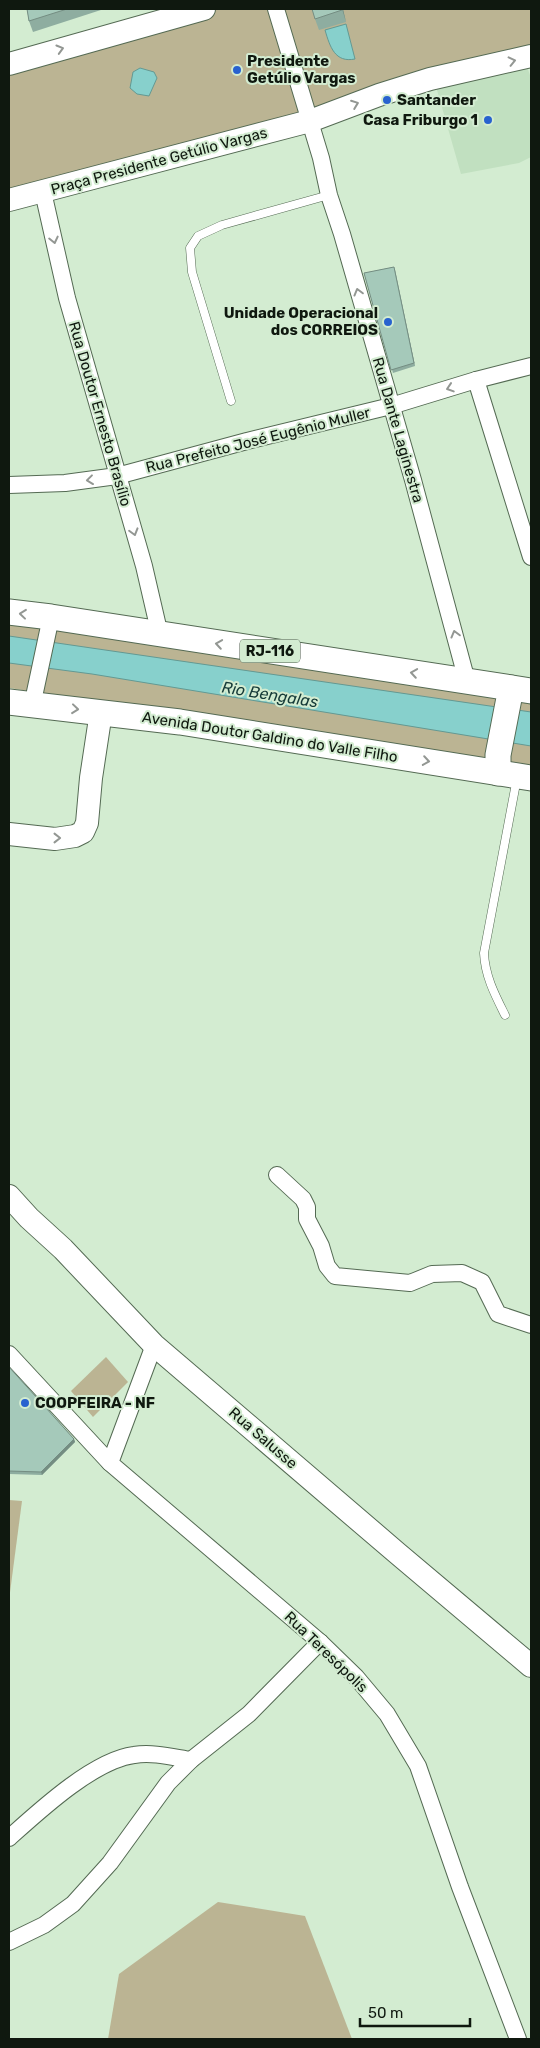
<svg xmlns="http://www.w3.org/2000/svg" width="540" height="2048" viewBox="0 0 540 2048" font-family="Rubik,sans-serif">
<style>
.built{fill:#c1e0c0}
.green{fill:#bbb493}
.water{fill:#87d0cc;stroke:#639993}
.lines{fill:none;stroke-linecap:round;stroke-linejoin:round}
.lane-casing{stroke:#546a53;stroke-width:9}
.street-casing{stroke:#546a53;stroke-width:18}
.secondary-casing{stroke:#546a53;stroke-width:24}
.primary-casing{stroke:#546a53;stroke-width:27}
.lane{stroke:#fff;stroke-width:8}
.street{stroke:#fff;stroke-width:16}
.secondary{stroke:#fff;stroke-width:22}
.primary{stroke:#fff;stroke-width:25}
.wall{fill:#8eada0}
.shaded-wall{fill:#748d82}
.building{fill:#a5c9ba;stroke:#748d82}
.oneway{stroke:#939793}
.poi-dot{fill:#2862cf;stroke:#d3ecd1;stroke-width:2}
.labels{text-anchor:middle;stroke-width:4;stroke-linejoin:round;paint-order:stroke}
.shield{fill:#d3ecd1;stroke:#4a5849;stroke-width:1}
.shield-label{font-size:14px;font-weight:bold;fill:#0f180f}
.poi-label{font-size:15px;font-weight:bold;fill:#0f180f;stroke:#d3ecd1;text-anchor:start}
.street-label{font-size:15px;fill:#0f180f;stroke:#d3ecd1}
.water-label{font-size:16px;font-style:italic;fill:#153a38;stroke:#d3ecd1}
</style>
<rect width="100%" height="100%" fill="#d3ecd1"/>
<polygon class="built" points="524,58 531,78 531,157 519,163 461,174 435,83"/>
<g class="green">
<polygon points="204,9 531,9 531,56 9,200 9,64"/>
<polygon points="9,621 531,699 531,765 9,688"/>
<polygon points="106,1357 128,1382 93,1417 71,1391"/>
<polygon points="9,1500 22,1501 9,1600"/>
<polygon points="218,1902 305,1916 352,2039 108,2039 119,1974"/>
</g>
<g class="water">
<path d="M346 24 355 59C335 63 330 47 325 30Z"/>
<polygon points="140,68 154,72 157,78 149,96 137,94 130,88 133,72"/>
<polygon points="9,636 531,712 531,746 92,674 9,663"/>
</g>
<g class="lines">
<g class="lane-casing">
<g id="lane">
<polyline points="231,401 192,272 190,248 198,236 222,225 329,195"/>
<path d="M505 1015C495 995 485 976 484 953L517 778"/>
</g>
</g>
<g class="street-casing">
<g id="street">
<polyline points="276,9 321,158 329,195 342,234 413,480 467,681"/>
<polyline points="43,192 67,298 144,566 160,635"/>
<polyline points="476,380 531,557"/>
<polyline points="9,485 65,483 117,476 247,441 391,406 476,380 531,366"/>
<polyline points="32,706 51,617"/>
<polyline points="277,1175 303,1199 307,1207 307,1219 321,1246 327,1266 335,1276 410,1283 432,1274 462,1273 482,1282 498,1314 531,1325"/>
<polyline points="154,1345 110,1463 320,1642 356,1677 387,1714 418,1766 460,1887 518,2039"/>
<polyline points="9,1354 110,1463"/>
<path d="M9 1838C39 1811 94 1760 134 1755 153 1752 172 1757 191 1760"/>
<polyline points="9,1942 44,1925 73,1904 110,1863 168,1783 191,1760 249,1714 320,1642"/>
</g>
</g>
<g class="secondary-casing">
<g id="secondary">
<polyline points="9,64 204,9"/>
<polyline points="9,200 310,121 379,95 430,79 531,56"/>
<polyline points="9,834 55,839 75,836 83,832 87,823 91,778 101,712"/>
<polyline points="9,1196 29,1218 63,1249 154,1345 397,1553 531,1666"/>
</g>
</g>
<g class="primary-casing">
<g id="primary">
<polyline points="9,612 51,617 531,691"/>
<polyline points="9,702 180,722 531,778"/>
<polyline points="498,773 498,755 511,688"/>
</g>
</g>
<use href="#lane" class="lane"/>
<use href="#street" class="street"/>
<use href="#secondary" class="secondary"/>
<use href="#primary" class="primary"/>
</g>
<g class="wall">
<polygon points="27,9 104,9 33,32 29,21"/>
<polygon points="343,9 346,22 319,30 315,19"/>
<polygon points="394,267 415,366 393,373 364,273"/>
<polygon points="9,1367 74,1439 75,1442 42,1475 9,1474"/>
</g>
<g class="shaded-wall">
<polygon points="342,9 343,9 346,22"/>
<polygon points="394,267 395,270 415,366 414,363"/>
<polygon points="74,1439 75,1442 42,1475 41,1472"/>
</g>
<g class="building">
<polygon points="27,9 67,9 29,21"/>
<polygon points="312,9 342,9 342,10 315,19"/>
<polygon points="394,267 414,363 391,370 364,273"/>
<polygon points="9,1367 74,1439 41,1472 9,1471"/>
</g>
<defs><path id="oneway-chevron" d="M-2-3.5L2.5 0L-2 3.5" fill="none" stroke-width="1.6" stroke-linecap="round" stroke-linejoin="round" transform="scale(1.25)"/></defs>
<g class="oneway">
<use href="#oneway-chevron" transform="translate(60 49) rotate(-16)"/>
<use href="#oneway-chevron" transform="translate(512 61) rotate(-13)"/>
<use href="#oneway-chevron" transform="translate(355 104) rotate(-21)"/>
<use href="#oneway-chevron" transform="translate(54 240) rotate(77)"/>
<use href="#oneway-chevron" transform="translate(358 292) rotate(-105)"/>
<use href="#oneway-chevron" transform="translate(450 388) rotate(162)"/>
<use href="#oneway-chevron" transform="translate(90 480) rotate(173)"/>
<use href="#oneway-chevron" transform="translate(134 532) rotate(74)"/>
<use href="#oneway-chevron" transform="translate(23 614) rotate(-174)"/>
<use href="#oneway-chevron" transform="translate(455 634) rotate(-105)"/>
<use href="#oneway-chevron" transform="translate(219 644) rotate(-171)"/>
<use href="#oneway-chevron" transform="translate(414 673) rotate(-171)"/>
<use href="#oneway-chevron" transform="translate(75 709) rotate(6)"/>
<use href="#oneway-chevron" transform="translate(426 761) rotate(9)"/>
<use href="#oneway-chevron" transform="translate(57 838)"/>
</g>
<g class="poi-dot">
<circle cx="237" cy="70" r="5"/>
<circle cx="387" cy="100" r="5"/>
<circle cx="488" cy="120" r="5"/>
<circle cx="388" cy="322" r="5"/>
<circle cx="25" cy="1403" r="5"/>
</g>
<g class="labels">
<rect class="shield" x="240" y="639.5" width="60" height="23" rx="4"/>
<g class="shield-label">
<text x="270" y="656">RJ-116</text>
</g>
<g class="poi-label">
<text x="247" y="66">Presidente<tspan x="247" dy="17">Getúlio Vargas</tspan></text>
<text x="397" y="105">Santander</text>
<text x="478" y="125" text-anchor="end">Casa Friburgo 1</text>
<text x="378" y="318" text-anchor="end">Unidade Operacional<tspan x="378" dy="17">dos CORREIOS</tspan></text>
<text x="35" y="1408">COOPFEIRA - NF</text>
</g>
<g class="street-label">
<text transform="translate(159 161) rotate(-15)" y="5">Praça Presidente Getúlio Vargas</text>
<text transform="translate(100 414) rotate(74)" y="5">Rua Doutor Ernesto Brasílio</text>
<text transform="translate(398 430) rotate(74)" y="5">Rua Dante Laginestra</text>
<text transform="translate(258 440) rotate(-14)" y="5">Rua Prefeito José Eugênio Muller</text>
<text transform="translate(270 737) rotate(9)" y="5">Avenida Doutor Galdino do Valle Filho</text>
<text transform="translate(263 1438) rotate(41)" y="5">Rua Salusse</text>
<text transform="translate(326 1652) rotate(44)" y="5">Rua Teresópolis</text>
</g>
<g class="water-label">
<text transform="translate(270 694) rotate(9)" y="6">Rio Bengalas</text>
</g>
</g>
<rect width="540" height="2048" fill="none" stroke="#0f180f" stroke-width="20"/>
<path d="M360 2018v8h110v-8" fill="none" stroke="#0f180f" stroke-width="2.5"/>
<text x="368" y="2018" font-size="15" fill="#0f180f" stroke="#d3ecd1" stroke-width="4" paint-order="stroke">50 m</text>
</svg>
